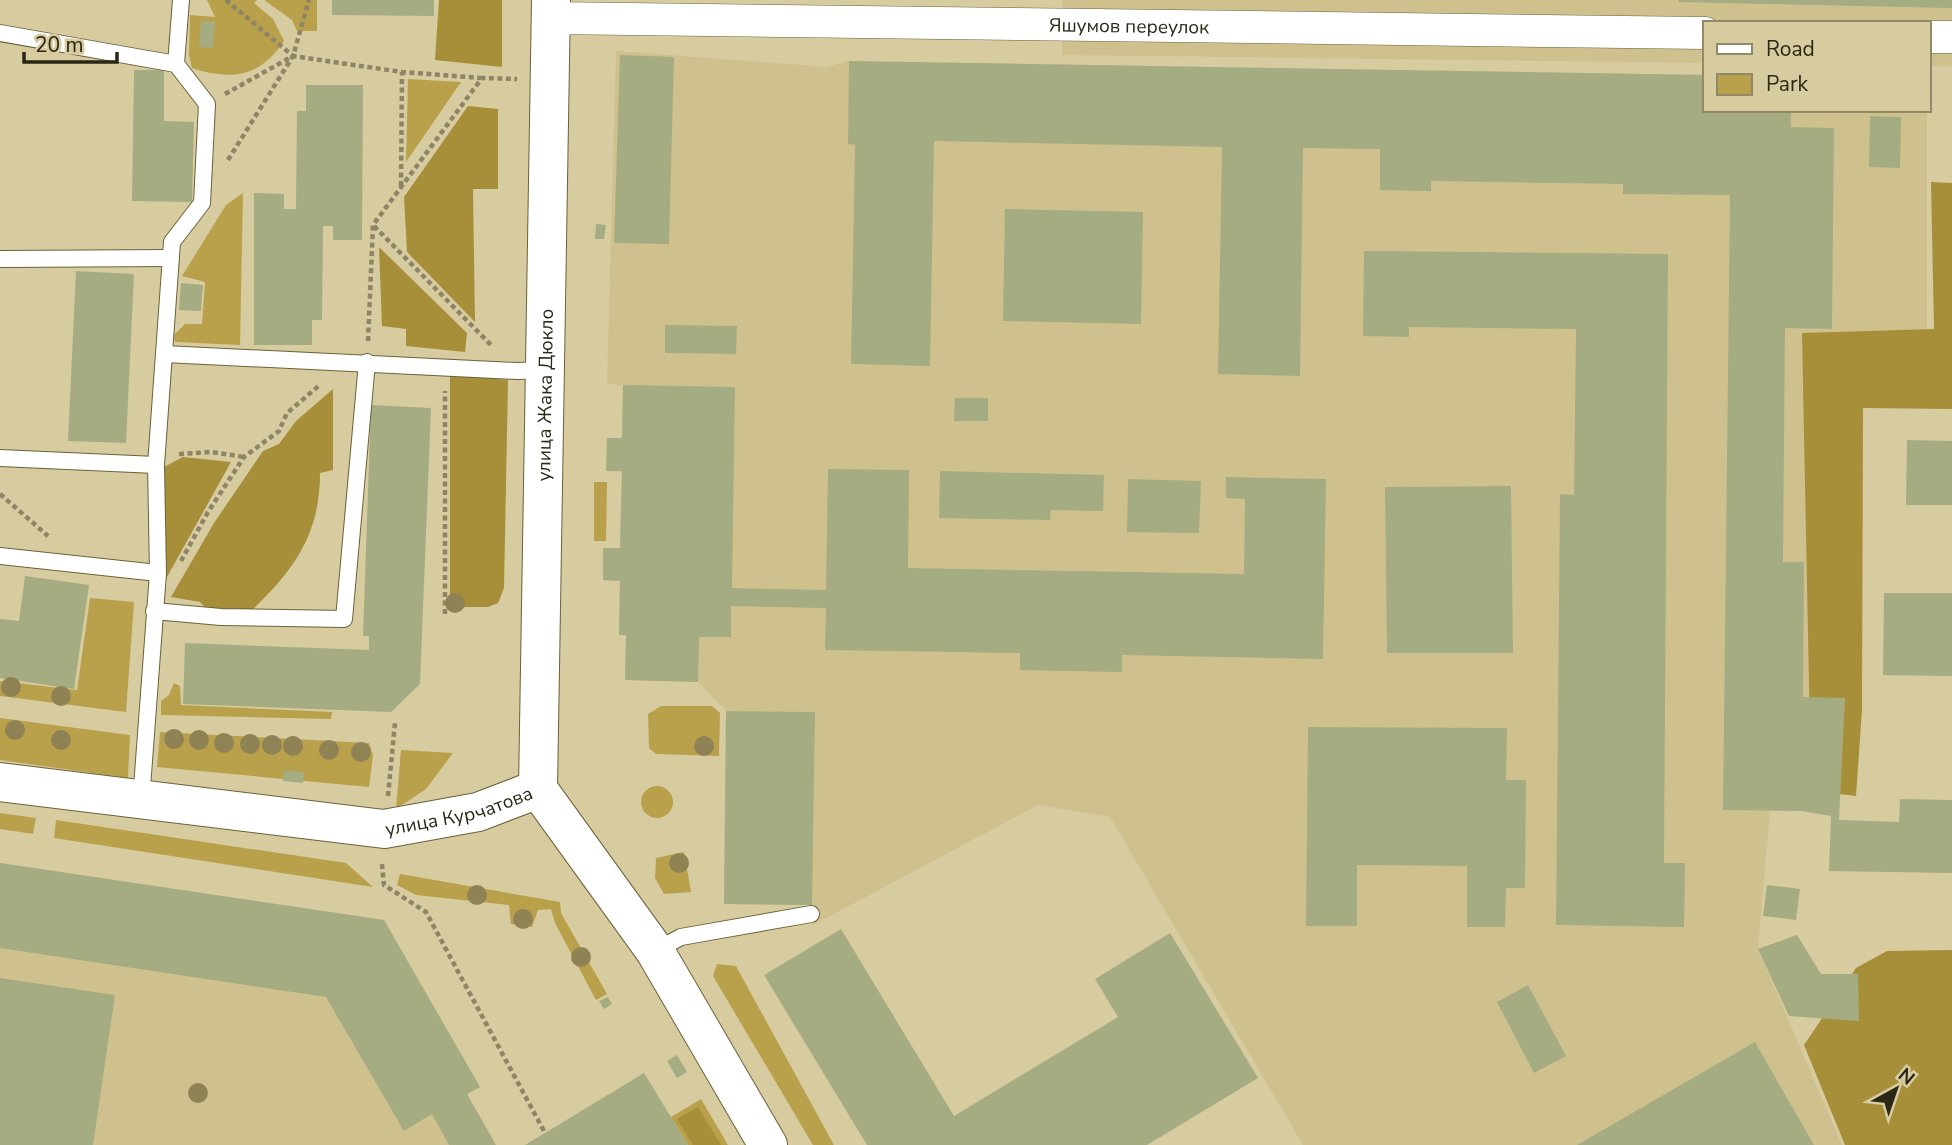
<svg xmlns="http://www.w3.org/2000/svg" width="1952" height="1145" viewBox="0 0 1952 1145" font-family="'Nunito Sans',sans-serif">
<style>
.built{fill:#cfc18e}
.green{fill:#b9a14b}
.forest{fill:#a68f38}
.building{fill:#a6ac81}
.lines{fill:none;stroke-linecap:round;stroke-linejoin:round}
.service-casing{stroke:#6c6139;stroke-width:18}
.minor-casing{stroke:#6c6139;stroke-width:33}
.tertiary-casing{stroke:#6c6139;stroke-width:40}
.path{stroke:#8d8565;stroke-width:4.5;stroke-dasharray:5 3.5;stroke-linecap:butt}
.service{stroke:#fff;stroke-width:16}
.minor{stroke:#fff;stroke-width:32}
.tertiary{stroke:#fff;stroke-width:38}
.tree{fill:#8f8356}
.labels{text-anchor:middle;stroke-width:6;stroke-linejoin:round;paint-order:stroke}
.street-label{font-size:19px;fill:#2b2716;stroke:#d7cba0}
</style>
<rect width="100%" height="100%" fill="#d7cba0"/>
<g class="built">
<polygon points="1062,0 1952,0 1952,66 1929,66 1929,23 1705,23 1705,63 1062,55"/>
<polygon points="616,51 826,67 849,61 1705,75 1705,110 1927,110 1927,332 1838,333 1845,698 1770,810 1758,949 1842,1145 1303,1145 1110,817 1038,805 813,925 812,905 724,904 726,711 698,682 625,680 626,636 619,635 620,581 603,580 603,548 620,548 622,472 606,471 607,438 622,438 623,386 607,383"/>
<polygon points="0,863 384,920 480,1087 467,1095 496,1145 0,1145"/>
</g>
<g class="green">
<path d="M207 0H257L254 3 273 19 284 41C261 77 230 81 192 68L189 55 190 15 215 17Z"/>
<polygon points="264,0 317,0 317,31 297,31 292,20"/>
<polygon points="408,79 461,82 406,162"/>
<polygon points="243,193 240,345 175,342 174,335 185,324 202,324 205,282 182,276 226,205"/>
<polygon points="594,482 607,482 606,541 594,541"/>
<polygon points="90,598 134,602 126,712 0,696 0,681 77,690"/>
<polygon points="174,683 180,686 181,705 332,712 331,719 161,715 161,701 169,695"/>
<polygon points="661,706 712,706 720,713 719,756 656,754 649,748 648,714"/>
<polygon points="0,718 130,735 128,778 0,760"/>
<polygon points="160,732 369,743 373,755 369,787 157,767"/>
<polygon points="401,750 453,753 426,789 396,809"/>
<circle cx="657" cy="802" r="16"/>
<polygon points="0,813 36,818 33,834 0,829"/>
<polygon points="56,820 346,863 373,887 54,838"/>
<polygon points="684,852 691,892 664,894 655,878 656,858"/>
<polygon points="400,874 560,902 561,913 607,994 596,1000 555,923 551,909 538,910 532,927 511,924 509,905 416,895 397,885"/>
<polygon points="717,964 736,966 834,1145 813,1145 713,976"/>
<polygon points="701,1099 728,1145 688,1145 671,1117"/>
</g>
<g class="forest">
<polygon points="439,0 502,0 502,67 435,60"/>
<polygon points="468,106 498,109 498,189 473,189 475,322 407,252 404,197"/>
<polygon points="1931,182 1952,183 1952,409 1863,408 1862,710 1856,796 1831,793 1810,735 1802,333 1934,329"/>
<polygon points="379,247 467,333 465,352 406,346 406,329 382,326"/>
<polygon points="450,375 508,380 504,588 498,603 488,607 450,607"/>
<path d="M333 389V470L320 473C320 536 293 571 249 613L209 612 200 602 171 597 214 523 263 451 279 444 296 421Z"/>
<polygon points="183,457 231,462 162,586 162,468"/>
<polygon points="1952,950 1952,1145 1845,1145 1804,1045 1856,968 1887,951"/>
<polygon points="698,1107 721,1145 693,1145 677,1119"/>
</g>
<g class="building">
<polygon points="332,0 434,0 434,16 332,15"/>
<polygon points="1679,0 1952,0 1952,8 1679,2"/>
<polygon points="201,21 215,22 213,48 199,47"/>
<polygon points="620,55 674,57 669,244 614,243"/>
<polygon points="849,61 1705,75 1705,110 1791,110 1791,127 1834,128 1832,329 1785,328 1783,562 1804,562 1803,697 1845,698 1839,820 1899,822 1900,799 1952,800 1952,873 1829,871 1831,816 1801,811 1723,810 1730,195 1623,194 1623,184 1431,181 1431,191 1380,190 1380,149 1303,148 1300,376 1218,374 1222,147 934,141 930,366 851,364 855,145 848,144"/>
<polygon points="134,70 164,70 164,121 194,122 192,202 132,201"/>
<polygon points="306,85 363,85 362,240 333,240 333,226 323,226 322,320 312,320 312,345 254,345 254,193 284,194 284,209 296,209 297,111 306,111"/>
<polygon points="1870,116 1901,117 1900,168 1869,167"/>
<polygon points="1005,209 1143,212 1141,324 1003,321"/>
<polygon points="596,224 606,225 604,239 595,239"/>
<polygon points="1364,251 1668,254 1664,863 1685,863 1684,927 1556,925 1560,494 1574,495 1576,329 1409,327 1409,337 1363,336"/>
<polygon points="76,271 134,274 126,443 68,441"/>
<polygon points="181,283 203,285 201,311 179,310"/>
<polygon points="665,325 737,326 736,354 665,353"/>
<polygon points="623,385 735,387 732,588 826,590 828,469 909,470 908,568 1244,574 1245,499 1226,498 1226,477 1326,479 1323,659 1122,655 1122,672 1020,670 1020,653 825,650 826,608 731,606 731,637 699,637 698,682 625,680 626,635 619,635 620,581 603,580 603,548 620,548 622,471 606,471 607,438 622,438"/>
<polygon points="955,398 988,398 988,421 954,421"/>
<polygon points="371,405 431,408 420,684 391,712 183,704 185,643 369,650 369,636 363,636"/>
<polygon points="1907,440 1952,441 1952,505 1906,505"/>
<polygon points="940,471 1104,475 1103,511 1051,510 1050,520 939,518"/>
<polygon points="1128,479 1201,481 1199,533 1127,532"/>
<polygon points="1511,486 1513,653 1387,653 1385,487"/>
<polygon points="25,576 89,585 74,689 0,678 0,619 19,621"/>
<polygon points="1884,593 1952,593 1952,676 1883,675"/>
<polygon points="726,711 815,712 812,905 724,904"/>
<polygon points="1308,727 1507,728 1506,780 1526,780 1525,888 1506,888 1505,927 1467,927 1467,866 1357,865 1357,926 1306,926"/>
<polygon points="284,770 304,772 303,783 283,781"/>
<polygon points="0,863 384,920 480,1087 467,1094 496,1145 449,1145 432,1114 404,1131 326,997 0,948"/>
<polygon points="1767,885 1800,889 1796,920 1763,916"/>
<polygon points="841,929 954,1116 1118,1017 1095,979 1170,933 1258,1078 1147,1145 867,1145 764,975"/>
<polygon points="1797,935 1821,974 1858,974 1859,1021 1789,1016 1758,949"/>
<polygon points="0,978 115,995 93,1145 0,1145"/>
<polygon points="1528,985 1566,1056 1534,1073 1497,1002"/>
<polygon points="608,997 612,1004 604,1009 599,1001"/>
<polygon points="1755,1042 1814,1145 1577,1145"/>
<polygon points="677,1055 687,1072 677,1078 667,1061"/>
<polygon points="644,1073 688,1145 525,1145 545,1133"/>
</g>
<g class="lines">
<g class="service-casing">
<g id="service">
<polyline points="0,33 176,64"/>
<polyline points="0,259 171,258"/>
<polyline points="164,354 517,371 545,370"/>
<polyline points="0,458 156,465"/>
<polyline points="0,556 158,573"/>
<polyline points="154,611 221,617 344,619 367,362"/>
<polyline points="141,801 158,573 156,465 172,242 202,203 207,104 176,64 181,0"/>
<polyline points="655,951 681,937 811,914"/>
</g>
</g>
<g class="minor-casing">
<g id="minor">
<path id="s1" d="M551 18 1705 33"/>
<polyline points="1929,37 1952,37"/>
</g>
</g>
<g class="tertiary-casing">
<g id="tertiary">
<path id="s2" d="M0 782 384 829 478 812 538 789"/>
<path id="s3" d="M538 789 551 0"/>
<polyline points="538,789 655,951 768,1145"/>
</g>
</g>
<g class="path">
<polyline points="226,0 293,56"/>
<polyline points="225,94 293,56 402,72 481,78"/>
<polyline points="228,160 293,56 309,0"/>
<polyline points="401,186 402,72"/>
<polyline points="374,226 493,347"/>
<polyline points="368,341 373,225 482,78 517,79"/>
<polyline points="179,454 211,452 244,457"/>
<polyline points="0,494 48,536"/>
<polyline points="181,561 208,512 244,457 279,431 287,413 321,384"/>
<polyline points="445,614 445,391"/>
<polyline points="388,796 395,723"/>
<polyline points="382,864 384,885 426,912 545,1133"/>
</g>
<use href="#service" class="service"/>
<use href="#minor" class="minor"/>
<use href="#tertiary" class="tertiary"/>
</g>
<g class="tree">
<circle cx="455" cy="603" r="10"/>
<circle cx="11" cy="687" r="10"/>
<circle cx="61" cy="696" r="10"/>
<circle cx="15" cy="730" r="10"/>
<circle cx="174" cy="739" r="10"/>
<circle cx="61" cy="740" r="10"/>
<circle cx="199" cy="740" r="10"/>
<circle cx="224" cy="743" r="10"/>
<circle cx="250" cy="744" r="10"/>
<circle cx="272" cy="745" r="10"/>
<circle cx="293" cy="746" r="10"/>
<circle cx="704" cy="746" r="10"/>
<circle cx="329" cy="750" r="10"/>
<circle cx="361" cy="752" r="10"/>
<circle cx="679" cy="863" r="10"/>
<circle cx="477" cy="895" r="10"/>
<circle cx="523" cy="919" r="10"/>
<circle cx="581" cy="957" r="10"/>
<circle cx="198" cy="1093" r="10"/>
</g>
<g class="labels">
<g class="street-label">
<text dy="7" stroke="none"><textPath href="#s1" startOffset="578">Яшумов переулок</textPath></text>
<text dy="7" stroke="none"><textPath href="#s3" startOffset="394">улица Жака Дюкло</textPath></text>
<text dy="7" stroke="none"><textPath href="#s2" startOffset="464">улица Курчатова</textPath></text>
</g>
</g>
<rect x="1703" y="21" width="228" height="91" fill="#d7cba0" stroke="#928969" stroke-width="2"/>
<rect x="1717" y="44" width="35" height="10" fill="#ffffff" stroke="#928969" stroke-width="2"/>
<text x="1766" y="56" font-size="21" fill="#2b2716">Road</text>
<rect x="1717" y="74" width="35" height="21" fill="#b9a14b" stroke="#928969" stroke-width="2"/>
<text x="1766" y="91" font-size="21" fill="#2b2716">Park</text>
<g transform="translate(1896 1089) rotate(40)" stroke="#d7cba0" stroke-width="5" paint-order="stroke">
<path d="M0-5L12 26L0 18L-12 26Z" fill="#2b2716"/>
<text y="-10" font-size="19" font-weight="bold" text-anchor="middle" fill="#2b2716">N</text>
</g>
<path d="M24 52v10h93v-10" fill="none" stroke="#2b2716" stroke-width="3.5"/>
<text x="35" y="52" font-size="21" fill="#2b2716" stroke="#d7cba0" stroke-width="5" paint-order="stroke">20 m</text>
</svg>
